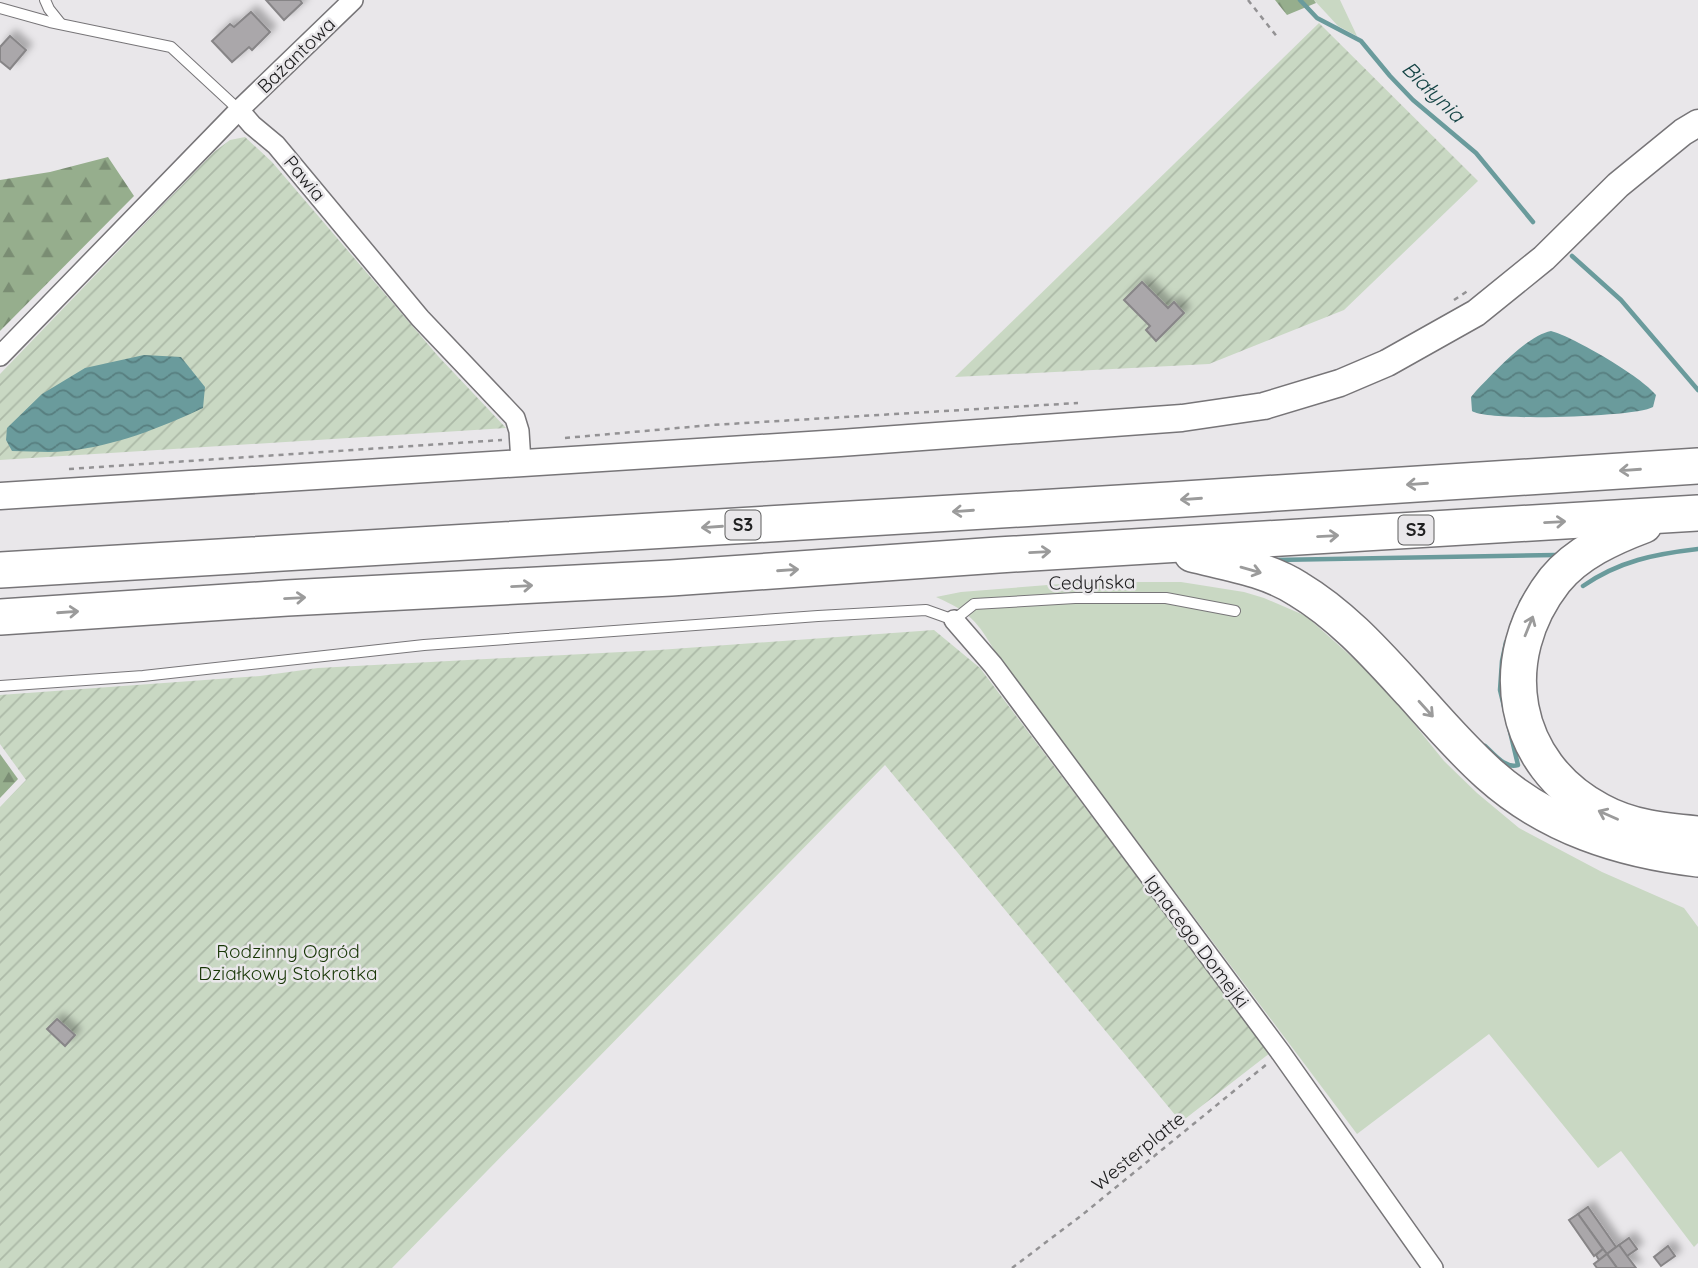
<svg xmlns="http://www.w3.org/2000/svg" width="1698" height="1268" viewBox="0 0 1698 1268" font-family="Quicksand,sans-serif">
<style>
.grass{fill:#c9d8c3}
.forest{fill:url(#forest-firs)}
.garden{fill:url(#garden-furrows)}
.water{fill:url(#water-waves)}
.lines{fill:none;stroke-linecap:round;stroke-linejoin:round}
.stream{stroke:#6a9b9c;stroke-width:4.5}
.building{fill:#aaa7aa;stroke:#878587;stroke-width:2;filter:url(#shadow)}
.lane-casing{stroke:#777578;stroke-width:12}
.street-casing{stroke:#777578;stroke-width:22}
.secondary-casing{stroke:#777578;stroke-width:29}
.highway-casing{stroke:#777578;stroke-width:38}
.path{stroke:#939294;stroke-width:2.5;stroke-dasharray:5 5;stroke-linecap:butt}
.lane{stroke:#fff;stroke-width:10}
.street{stroke:#fff;stroke-width:19}
.secondary{stroke:#fff;stroke-width:26}
.highway{stroke:#fff;stroke-width:35}
.oneway{stroke:#9b9b9b}
.labels{text-anchor:middle;stroke-width:5;stroke-linejoin:round;paint-order:stroke}
.shield{fill:#e9e7ea;stroke:#5c5c5d;stroke-width:2}
.shield-label{font-size:18px;font-weight:bold;fill:#202021}
.street-label{font-size:19px;fill:#202021;stroke:#e9e7ea}
.park-label{font-size:19px;fill:#173605;stroke:#e9e7ea}
.water-label{font-size:21px;font-style:italic;fill:#124243;stroke:#e9e7ea}
</style>
<defs>
<pattern id="forest-firs" width="22" height="20" patternUnits="userSpaceOnUse" patternTransform="scale(1.75)"><rect width="22" height="20" fill="#96ae8d"/><path d="M5 1l3.5 6h-7zM16 11l3.5 6h-7z" fill="#7a8d73"/></pattern>
<pattern id="garden-furrows" width="10" height="10" patternUnits="userSpaceOnUse" patternTransform="scale(1.75)"><rect width="10" height="10" fill="#c9d8c3"/><path d="M-1 1l2-2M0 10L10 0M9 11l2-2" fill="none" stroke="#acb9a7"/></pattern>
<pattern id="water-waves" width="16" height="10" patternUnits="userSpaceOnUse" patternTransform="scale(1.75)"><rect width="16" height="10" fill="#6a9b9c"/><path d="M0 5q4-4 8 0t8 0" fill="none" stroke="#577e7f"/></pattern>
<filter id="shadow"><feDropShadow dx="6" dy="-6" stdDeviation="3.5" flood-color="#0004"/></filter>
</defs>
<rect width="100%" height="100%" fill="#e9e7ea"/>
<g class="grass">
<polygon points="1314,0 1340,0 1357,36 1338,26"/>
<path d="M1086 582H1181L1244 592 1264 598 1306 616 1381 683 1444 761 1477 793 1519 828 1602 872 1684 908 1698 927V1243L1694 1247 1621 1151 1598 1168 1489 1034 1357 1134 996 653C977 621 970 612 936 597L961 592Z"/>
</g>
<g class="forest">
<polygon points="1275,0 1314,0 1316,3 1287,15"/>
<polygon points="108,157 134,196 0,331 0,180 50,172"/>
<polygon points="0,754 18,779 0,798"/>
</g>
<g class="garden">
<polygon points="1319,23 1478,181 1344,310 1209,364 955,377"/>
<polygon points="245,137 272,162 438,356 506,428 0,460 0,374 214,152 230,140"/>
<polygon points="934,630 980,668 1270,1053 1181,1122 885,765 392,1268 0,1268 0,807 26,780 0,744 0,695 260,676 318,668 659,650"/>
</g>
<g class="water">
<path d="M1551 331C1574 337 1642 377 1656 395L1653 407C1637 417 1487 422 1472 411L1471 397 1476 391C1494 373 1526 336 1551 331Z"/>
<path d="M144 355 181 357 205 387 203 408C160 428 115 446 67 451 49 453 30 451 12 451L6 440 7 428 42 394 85 368Z"/>
</g>
<g class="lines">
<g class="stream">
<polyline points="1300,0 1317,18 1361,41 1390,76 1413,100 1476,153 1533,222"/>
<polyline points="1572,256 1621,300 1698,390"/>
<polyline points="1275,560 1556,555"/>
<path d="M1583 586C1619 561 1655 554 1698 549"/>
<polyline points="1521,602 1541,571"/>
<polyline points="1511,627 1518,609"/>
<path d="M1485 746C1494 754 1505 769 1518 765L1500 690 1502 661 1506 642"/>
</g>
</g>
<g class="building">
<polygon points="266,0 300,0 302,3 284,20"/>
<polygon points="251,12 270,32 252,50 249,47 232,62 212,41 230,24 234,27"/>
<polygon points="10,36 26,50 10,69 0,61 0,47"/>
<polygon points="1142,282 1168,308 1174,302 1184,313 1156,341 1146,330 1150,326 1124,300"/>
<polygon points="57,1019 75,1035 65,1046 47,1029"/>
<polygon points="1588,1207 1616,1247 1607,1254 1578,1214"/>
<polygon points="1578,1214 1603,1249 1594,1256 1569,1220"/>
<polygon points="1629,1238 1637,1249 1627,1256 1619,1245"/>
<polygon points="1619,1245 1627,1256 1636,1268 1617,1268 1607,1254"/>
<polygon points="1668,1246 1675,1256 1661,1266 1654,1257"/>
<polygon points="1603,1249 1607,1254 1599,1260 1596,1255"/>
<polygon points="1607,1254 1617,1268 1597,1268 1594,1264"/>
</g>
<g class="lines">
<g class="lane-casing">
<g id="lane">
<polyline points="45,0 49,9 61,24"/>
<polyline points="0,8 50,22 171,47 239,110"/>
<polyline points="0,686 143,676 424,645 818,616 926,610 954,620 974,604 1075,598 1166,598 1235,611"/>
</g>
</g>
<g class="street-casing">
<g id="street">
<polyline points="239,110 252,125 276,145 420,318 515,418 519,431 521,462"/>
<polyline points="0,356 239,110 353,0"/>
<polyline points="954,620 993,665 1281,1053 1433,1268"/>
</g>
</g>
<g class="secondary-casing">
<polyline id="secondary" points="0,496 840,443 1182,418 1264,406 1340,383 1387,363 1476,313 1544,258 1618,185 1683,132 1698,123"/>
</g>
<g class="highway-casing">
<g id="highway">
<path d="M1644 525C1612 537 1577 553 1555 580 1493 659 1511 764 1600 811 1631 828 1664 831 1698 834"/>
<path d="M1192 554C1228 563 1267 569 1298 589 1343 616 1377 655 1412 693 1437 721 1461 749 1489 774 1548 827 1621 850 1698 859"/>
<polyline points="0,570 1169,500 1698,466"/>
<polyline points="0,617 287,598 671,578 998,555 1698,513"/>
</g>
</g>
<g class="path">
<polyline points="1248,0 1278,38"/>
<polyline points="1454,300 1469,290"/>
<polyline points="565,438 712,425 1078,403"/>
<polyline points="69,469 502,440"/>
<polyline points="1012,1268 1082,1215 1267,1064"/>
</g>
<use href="#lane" class="lane"/>
<use href="#street" class="street"/>
<use href="#secondary" class="secondary"/>
<use href="#highway" class="highway"/>
</g>
<defs><path id="oneway-shaft" d="M-6 0H5M1.5-3L5.5 0L1.5 3" fill="none" stroke-width="1.6" stroke-linecap="round" stroke-linejoin="round" transform="scale(1.75)"/></defs>
<g class="oneway">
<use href="#oneway-shaft" transform="translate(1630 470) rotate(176)"/>
<use href="#oneway-shaft" transform="translate(1417 484) rotate(176)"/>
<use href="#oneway-shaft" transform="translate(1191 499) rotate(176)"/>
<use href="#oneway-shaft" transform="translate(963 511) rotate(176)"/>
<use href="#oneway-shaft" transform="translate(1555 522) rotate(-3)"/>
<use href="#oneway-shaft" transform="translate(712 527) rotate(176)"/>
<use href="#oneway-shaft" transform="translate(1328 536) rotate(-3)"/>
<use href="#oneway-shaft" transform="translate(1040 552) rotate(-3)"/>
<use href="#oneway-shaft" transform="translate(788 570) rotate(-4)"/>
<use href="#oneway-shaft" transform="translate(1251 570) rotate(16)"/>
<use href="#oneway-shaft" transform="translate(522 586) rotate(-3)"/>
<use href="#oneway-shaft" transform="translate(295 598) rotate(-3)"/>
<use href="#oneway-shaft" transform="translate(68 612) rotate(-4)"/>
<use href="#oneway-shaft" transform="translate(1529 626) rotate(-68)"/>
<use href="#oneway-shaft" transform="translate(1426 709) rotate(48)"/>
<use href="#oneway-shaft" transform="translate(1608 815) rotate(-156)"/>
</g>
<g class="labels">
<g class="shield">
<rect x="725.5" y="510.5" width="35" height="29" rx="5"/>
<rect x="1398.5" y="515.5" width="35" height="29" rx="5"/>
</g>
<g class="shield-label">
<text x="743" y="531">S3</text>
<text x="1416" y="536">S3</text>
</g>
<g class="street-label">
<text transform="translate(296 55) rotate(-44)" y="7">Bażantowa</text>
<text transform="translate(305 178) rotate(50)" y="7">Pawia</text>
<text transform="translate(1092 582) rotate(-1)" y="7">Cedyńska</text>
<text transform="translate(1197 941) rotate(53)" y="7">Ignacego Domejki</text>
<text transform="translate(1138 1151) rotate(-39)" y="7">Westerplatte</text>
</g>
<g class="park-label">
<text x="288" y="958">Rodzinny Ogród<tspan x="288" dy="22">Działkowy Stokrotka</tspan></text>
</g>
<g class="water-label">
<text transform="translate(1433 92) rotate(44)" y="7">Białynia</text>
</g>
</g>
</svg>
